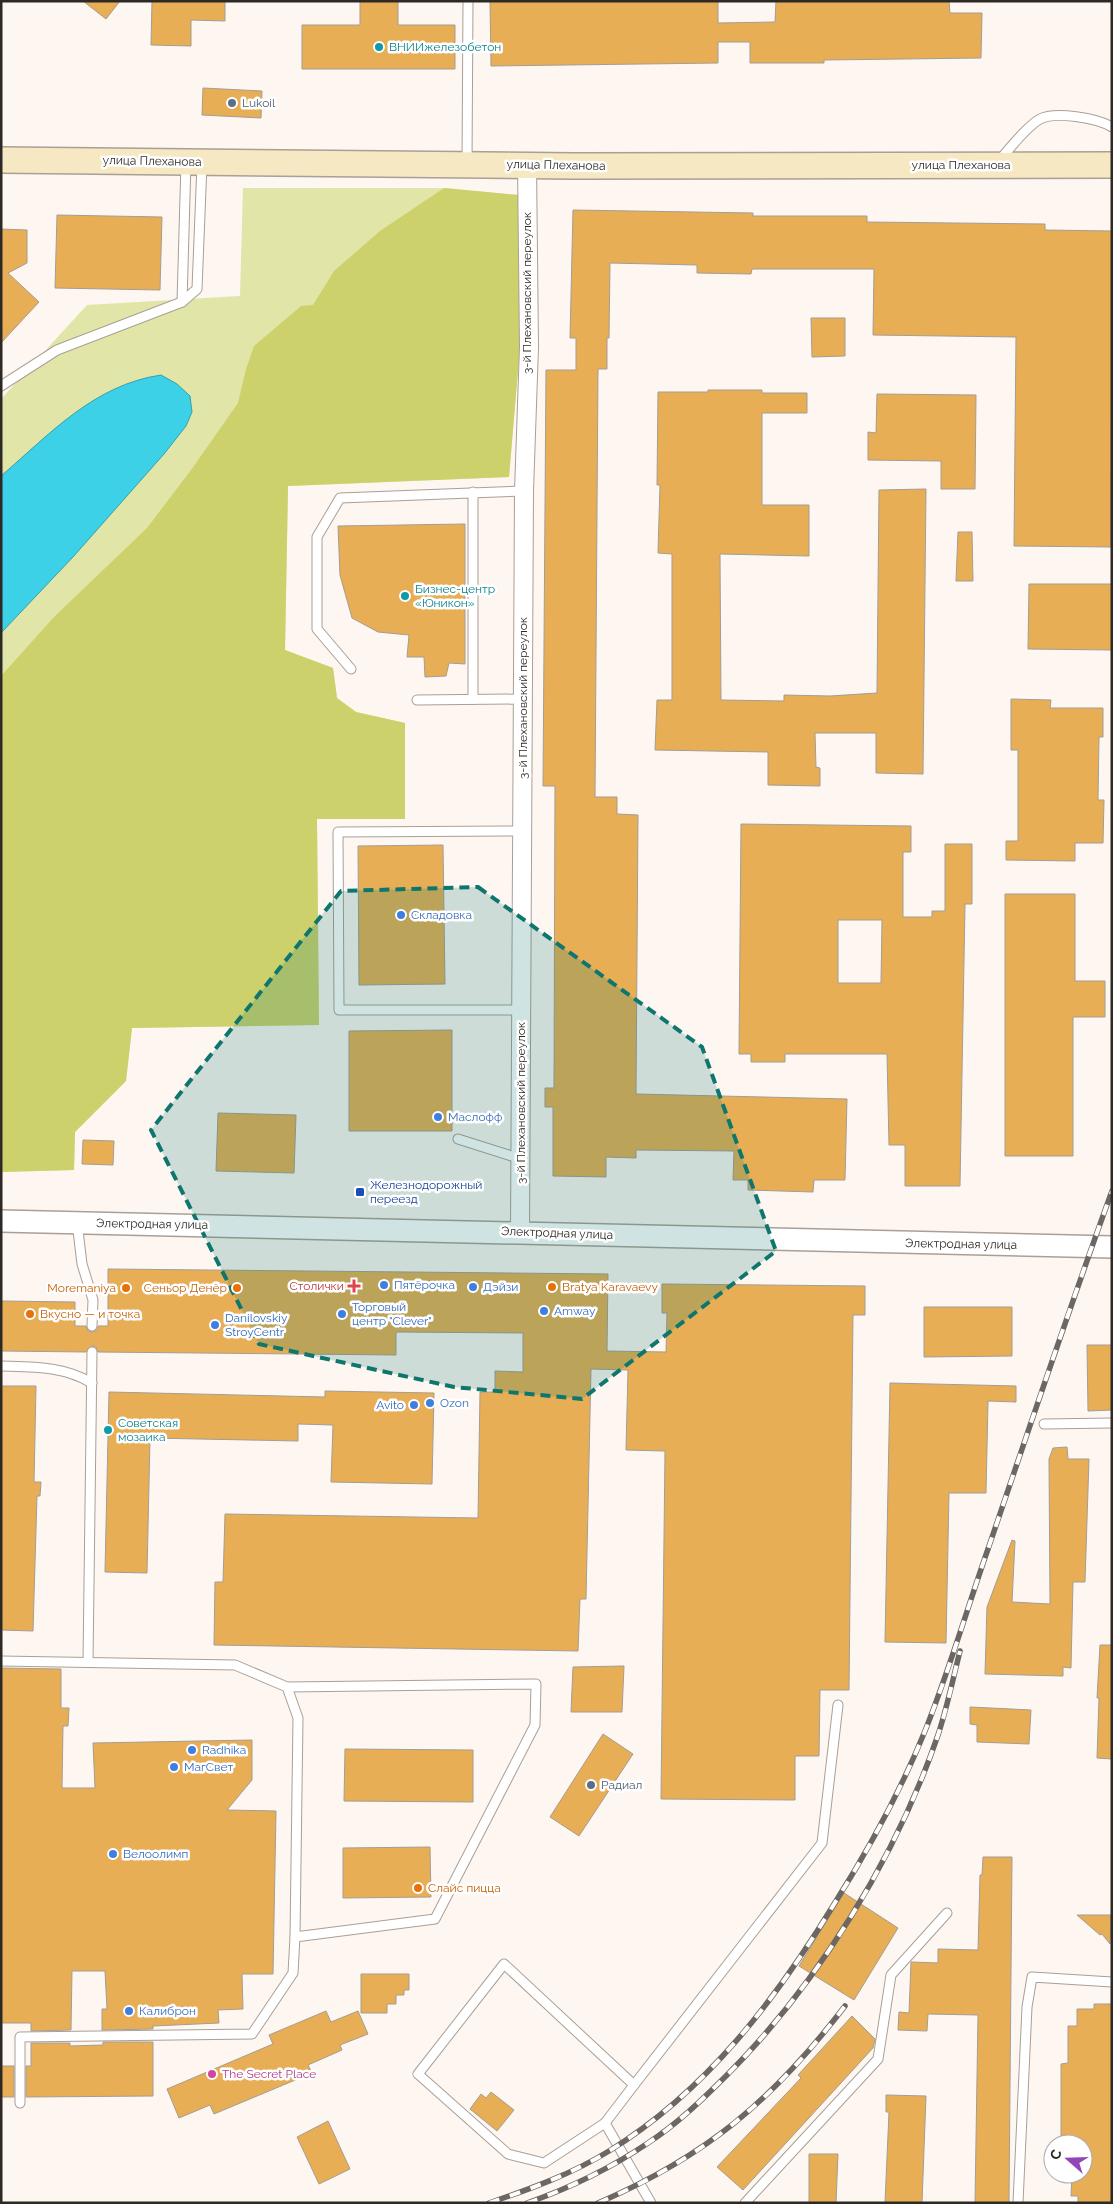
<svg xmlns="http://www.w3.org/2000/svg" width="1113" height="2204" viewBox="0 0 1113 2204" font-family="Raleway,sans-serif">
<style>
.green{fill:#e2e5a8}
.forest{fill:#cdd16c}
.water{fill:#3cd1e7;stroke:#389fad}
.building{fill:#e7ae56;stroke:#a59d92;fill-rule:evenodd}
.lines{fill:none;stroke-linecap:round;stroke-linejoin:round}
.service-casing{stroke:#aa9f96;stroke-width:11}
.minor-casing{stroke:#aa9f96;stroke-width:20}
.tertiary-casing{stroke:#aa9f96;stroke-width:24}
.secondary-casing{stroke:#aa9f96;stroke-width:28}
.service{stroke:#fff;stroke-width:9}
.minor{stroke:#fff;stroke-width:18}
.tertiary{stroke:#fff;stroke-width:21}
.secondary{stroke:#f6e8c2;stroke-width:25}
.rail-casing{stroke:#6c6762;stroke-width:5.5}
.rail{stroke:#fff;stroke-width:4;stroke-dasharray:11;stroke-linecap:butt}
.marked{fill:#0f766e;fill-opacity:0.2;stroke:#0f766e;stroke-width:4;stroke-dasharray:10 6;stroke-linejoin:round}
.culture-dot{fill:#0f9aa8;stroke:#fff;stroke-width:2}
.service-dot{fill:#5c6f8a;stroke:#fff;stroke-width:2}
.shop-dot{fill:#3f7fe0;stroke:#fff;stroke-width:2}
.transit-dot{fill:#1a4fb4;stroke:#fff;stroke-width:2}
.health-dot{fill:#e0444e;stroke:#fff;stroke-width:2}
.food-dot{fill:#e8710a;stroke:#fff;stroke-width:2}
.hotel-dot{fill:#d1479c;stroke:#fff;stroke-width:2}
.labels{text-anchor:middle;stroke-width:5;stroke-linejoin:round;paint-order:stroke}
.culture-label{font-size:12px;fill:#0d838f;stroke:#fff;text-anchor:start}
.service-label{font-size:12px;fill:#4e5e75;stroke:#fff;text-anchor:start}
.street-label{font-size:12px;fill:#2d2925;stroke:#fff}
.shop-label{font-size:12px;fill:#366cbe;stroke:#fff;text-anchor:start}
.transit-label{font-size:12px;fill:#164399;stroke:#fff;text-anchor:start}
.health-label{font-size:12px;fill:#be3a42;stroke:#fff;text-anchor:end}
.food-label{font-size:12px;fill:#c56008;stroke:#fff;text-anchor:start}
.hotel-label{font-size:12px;fill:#b23c85;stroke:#fff;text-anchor:start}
</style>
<rect width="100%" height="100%" fill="#fdf6f1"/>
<polygon class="green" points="243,188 444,188 519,195 520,347 509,477 288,486 285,650 333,668 337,698 356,712 405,723 405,819 317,819 319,1025 132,1028 126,1081 75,1132 74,1170 1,1172 1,399 87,305 240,296"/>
<polygon class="forest" points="444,188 519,195 520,347 509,477 288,486 285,650 333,668 337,698 356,712 405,723 405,819 317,819 319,1025 132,1028 126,1081 75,1132 74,1170 1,1172 1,676 54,617 147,528 191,470 238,403 246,369 254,346 301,306 313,305 334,271 380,231"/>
<path class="water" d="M161 375 177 384 190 396 192 412 186 426 164 454 73 557 1 633V476C51 433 94 385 161 375Z"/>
<g class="building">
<polygon points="83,1 120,1 106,19"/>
<polygon points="152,1 225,1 225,21 191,20 191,46 151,45"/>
<polygon points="360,1 398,1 398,25 455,25 455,69 302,69 302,25 360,25"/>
<polygon points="490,1 718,1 718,23 775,22 776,1 949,1 950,13 982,13 981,58 824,60 824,63 750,63 750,42 718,42 718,63 491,66"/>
<polygon points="203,88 262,91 261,118 202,115"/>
<polygon points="573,210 753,213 753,216 867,216 867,222 1045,224 1045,230 1112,231 1111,547 1014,546 1016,337 873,335 874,269 752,269 751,274 697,273 697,265 610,263 609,338 607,338 607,369 598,369 595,797 617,797 617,814 638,815 636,1094 847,1099 845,1180 814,1180 813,1192 748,1190 748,1180 733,1180 734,1151 636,1150 636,1158 606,1157 606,1177 553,1176 553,1107 545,1107 545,1088 554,1088 555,786 543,786 546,370 576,370 576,338 570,338"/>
<polygon points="57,215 162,217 160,290 55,288"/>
<polygon points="1,229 27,230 27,263 8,273 39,302 1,343"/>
<polygon points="811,318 845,318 845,356 812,357"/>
<polygon points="708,390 762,390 762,393 807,393 807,413 762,413 762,505 809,505 809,556 720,554 721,700 784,701 784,695 830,696 877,693 879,490 926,489 923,774 876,773 876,733 815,733 816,767 820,768 820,786 768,785 768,752 655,750 657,700 672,700 672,554 658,553 660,485 657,485 658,392 708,392"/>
<polygon points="877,394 976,395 975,489 941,489 941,461 868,460 868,432 876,433"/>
<polygon points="465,524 465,664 449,663 446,676 425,677 424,657 407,657 409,635 378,632 352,618 340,575 338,526"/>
<polygon points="958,532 972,532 973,581 956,581"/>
<polygon points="1029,584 1112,584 1112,650 1028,649"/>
<polygon points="1011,699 1051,700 1050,708 1103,708 1103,737 1099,737 1098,800 1104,800 1103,843 1075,843 1075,861 1006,860 1006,841 1018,841 1018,750 1011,750"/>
<path d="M741 824 911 826V852H903V917H932V911H945V844H972V904H965L960 1186H905V1145H889L887 1054H785V1062H751V1054H739ZM838 920H882L881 983H838Z"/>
<polygon points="443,845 445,984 359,985 358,846"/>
<polygon points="1005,894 1075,894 1075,981 1105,981 1105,1017 1073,1017 1073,1156 1005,1156"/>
<polygon points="452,1030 452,1131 349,1131 349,1031"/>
<polygon points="218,1113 296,1115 294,1173 216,1171"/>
<polygon points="83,1140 114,1141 113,1165 82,1164"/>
<polygon points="108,1269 608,1274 607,1351 666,1352 667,1313 662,1313 662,1284 865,1286 865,1315 853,1315 849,1690 820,1690 819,1756 795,1756 795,1800 661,1799 665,1451 626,1450 628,1370 591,1369 586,1599 580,1599 578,1651 214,1645 215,1582 223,1582 225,1514 478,1518 480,1392 495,1392 495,1371 523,1372 523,1333 396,1332 396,1355 98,1352 96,1347 92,1346 86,1352 1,1351 1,1301 75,1302 75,1326 86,1326 88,1331 92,1332 97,1330 98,1326 108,1326"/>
<polygon points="924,1307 1012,1307 1012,1356 924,1357"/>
<polygon points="1087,1345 1112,1345 1112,1410 1088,1411"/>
<polygon points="890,1383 1016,1386 1016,1402 988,1401 986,1493 949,1493 946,1643 885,1642"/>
<polygon points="1,1386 36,1386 34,1482 41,1482 40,1496 37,1496 33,1631 1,1630"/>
<polygon points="325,1391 434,1393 432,1484 331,1482 333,1425 298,1424 298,1441 150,1438 147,1573 105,1572 109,1392 325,1397"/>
<polygon points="1067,1447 1068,1459 1089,1459 1085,1582 1073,1582 1071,1668 1063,1667 1063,1676 985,1674 987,1607 1012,1540 1015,1541 1012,1602 1050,1604 1049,1459 1053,1448"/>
<polygon points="1100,1645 1112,1645 1112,1759 1097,1758 1099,1698 1097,1698"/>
<polygon points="624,1666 622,1712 571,1712 573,1667"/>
<polygon points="1,1668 61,1669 61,1708 69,1708 68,1726 63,1726 62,1788 95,1788 93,1743 252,1740 252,1780 227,1810 276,1811 273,1974 242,1974 243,2009 218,2010 219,2023 153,2026 153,2029 102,2030 102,2009 107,2009 105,1971 72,1971 71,2030 31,2031 31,2023 1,2023"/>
<polygon points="970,1707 1031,1710 1029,1744 977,1742 977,1725 970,1724"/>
<polygon points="603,1734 633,1754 579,1836 550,1817"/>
<polygon points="345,1749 473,1750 473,1802 344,1801"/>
<polygon points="430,1847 431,1897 343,1898 343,1848"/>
<polygon points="983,1857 1012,1857 1009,2203 975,2203 978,2015 928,2014 927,2031 898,2030 899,2012 909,2013 911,1962 938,1963 938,1949 978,1950 980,1875 982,1875"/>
<polygon points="844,1893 898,1928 854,2000 799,1966"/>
<polygon points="1077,1915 1111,1915 1110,1944 1102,1934 1100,1935"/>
<polygon points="361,1974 409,1974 409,1990 404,1990 404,1995 396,1995 396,2004 387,2004 387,2013 361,2013"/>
<polygon points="1094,2004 1112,2004 1112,2203 1078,2203 1078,2196 1071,2196 1072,2174 1083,2174 1083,2144 1061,2144 1061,2064 1068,2063 1068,2026 1077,2026 1077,2009 1094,2009"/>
<polygon points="326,2011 331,2022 358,2011 368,2034 340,2045 342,2050 308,2065 312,2073 214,2114 210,2105 179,2118 167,2089 273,2044 269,2035"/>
<polygon points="852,2016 875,2039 873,2048 743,2190 717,2167 801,2078 798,2075"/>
<polygon points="103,2042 153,2042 153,2096 26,2097 26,2066 31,2066 31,2043 70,2043 70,2046 103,2045"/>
<rect x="1" y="2066" width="13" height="31"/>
<polygon points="491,2092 514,2110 497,2131 470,2109 481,2094 486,2098"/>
<polygon points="886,2095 926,2096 922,2203 885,2203 889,2112 886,2112"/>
<polygon points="328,2121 350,2169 319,2184 297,2137"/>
<polygon points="809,2154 838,2154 836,2203 809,2203"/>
</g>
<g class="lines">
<g class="service-casing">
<g id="service">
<path d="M999 161C1009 149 1027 126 1040 119 1055 111 1097 118 1112 127"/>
<polyline points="467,164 468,1"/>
<polyline points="182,302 186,162"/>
<polyline points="1,386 57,350 182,302 197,289 202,164"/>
<polyline points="351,669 317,629 317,537 340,498 524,491"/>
<polyline points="473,699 473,492"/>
<polyline points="417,700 523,699"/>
<polyline points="521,1010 339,1010 338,832 522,831"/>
<polyline points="458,1139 521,1159"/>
<polyline points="77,1222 82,1264 93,1300 92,1326"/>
<path d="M1 1366C34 1367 63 1366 92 1383"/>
<polyline points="1044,1424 1112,1423"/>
<polyline points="1,1661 235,1665 287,1687 536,1684 535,1725 435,1919 295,1937 298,1718 287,1687"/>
<polyline points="88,1662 92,1352"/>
<polygon points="504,1964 634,2085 605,2123 544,2163 508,2154 418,2074"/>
<polyline points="634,2085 822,1843 838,1705"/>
<polyline points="20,2103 20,2037 252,2034 293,1973 295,1937"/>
<polyline points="605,2123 651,2203"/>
<polyline points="745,2203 878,2059 891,1975 947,1913"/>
<polyline points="1018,2203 1027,2007 1032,1977 1112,1982"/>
</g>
</g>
<g class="minor-casing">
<polyline id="minor" points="520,1232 524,491 529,347 527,164"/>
</g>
<g class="tertiary-casing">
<polyline id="tertiary" points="1,1221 1112,1247"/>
</g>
<g class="secondary-casing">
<polyline id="secondary" points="1,160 574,166 1112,165"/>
</g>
<use href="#service" class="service"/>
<use href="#minor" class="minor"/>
<use href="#tertiary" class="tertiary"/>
<use href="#secondary" class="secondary"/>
<g class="rail-casing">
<g id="rail">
<path d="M489 2203C530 2189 572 2174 609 2151 707 2091 777 1998 836 1901 870 1847 901 1790 925 1731 949 1671 967 1609 988 1549 1029 1429 1069 1309 1112 1191"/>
<path d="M527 2203C570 2188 611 2168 648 2143 677 2124 702 2100 726 2076 817 1985 896 1858 938 1735 947 1708 953 1679 960 1651"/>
<path d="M598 2203C707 2156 773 2100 845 2006"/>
</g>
</g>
<use href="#rail" class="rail"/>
</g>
<path class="marked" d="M478 887 702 1047 776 1251 582 1399 454 1387 259 1344 151 1130 341 891Z"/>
<g class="culture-dot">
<circle cx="379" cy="47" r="5"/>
<circle cx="405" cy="596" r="5"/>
<circle cx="108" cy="1430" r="5"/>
</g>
<g class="service-dot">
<circle cx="232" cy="103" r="5"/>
<circle cx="591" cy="1785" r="5"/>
</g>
<g class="shop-dot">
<circle cx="401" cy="915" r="5"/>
<circle cx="438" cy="1117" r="5"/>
<circle cx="384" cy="1285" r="5"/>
<circle cx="473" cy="1287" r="5"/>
<circle cx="544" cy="1311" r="5"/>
<circle cx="342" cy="1314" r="5"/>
<circle cx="215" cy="1325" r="5"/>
<circle cx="430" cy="1403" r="5"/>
<circle cx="414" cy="1405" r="5"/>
<circle cx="192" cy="1750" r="5"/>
<circle cx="174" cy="1767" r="5"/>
<circle cx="113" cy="1854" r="5"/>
<circle cx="129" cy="2011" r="5"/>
</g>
<rect class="transit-dot" x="355" y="1187" width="10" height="10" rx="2.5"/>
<path class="health-dot" d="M351.5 1278.5h5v5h5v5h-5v5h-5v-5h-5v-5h5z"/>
<g class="food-dot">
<circle cx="552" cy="1287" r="5"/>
<circle cx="126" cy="1288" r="5"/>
<circle cx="237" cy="1288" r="5"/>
<circle cx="30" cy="1314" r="5"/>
<circle cx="418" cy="1888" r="5"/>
</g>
<circle class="hotel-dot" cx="212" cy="2074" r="5"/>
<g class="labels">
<g class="culture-label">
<text x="389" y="51">ВНИИжелезобетон</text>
<text x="415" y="593">Бизнес-центр<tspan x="415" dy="14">«Юникон»</tspan></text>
<text x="118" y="1427">Советская<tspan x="118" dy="14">мозаика</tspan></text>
</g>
<g class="service-label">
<text x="242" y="107">Lukoil</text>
<text x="601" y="1789">Радиал</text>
</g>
<g class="street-label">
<text transform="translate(152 161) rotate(1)" y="4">улица Плеханова</text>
<text transform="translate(556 165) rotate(1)" y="4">улица Плеханова</text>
<text x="961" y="169">улица Плеханова</text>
<text transform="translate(527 293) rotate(-90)" y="4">3-й Плехановский переулок</text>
<text transform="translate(523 698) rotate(-90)" y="4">3-й Плехановский переулок</text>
<text transform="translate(521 1103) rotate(-90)" y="4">3-й Плехановский переулок</text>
<text transform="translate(152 1224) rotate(1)" y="4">Электродная улица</text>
<text transform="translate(557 1233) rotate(2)" y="4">Электродная улица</text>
<text transform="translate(961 1244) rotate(1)" y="4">Электродная улица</text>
</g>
<g class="shop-label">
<text x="411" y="919">Складовка</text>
<text x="448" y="1121">Маслофф</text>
<text x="394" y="1289">Пятёрочка</text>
<text x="483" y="1291">Дэйзи</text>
<text x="352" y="1311">Торговый<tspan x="352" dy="14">центр "Clever"</tspan></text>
<text x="554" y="1315">Amway</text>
<text x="225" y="1322">Danilovskiy<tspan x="225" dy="14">StroyCentr</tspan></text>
<text x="440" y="1407">Ozon</text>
<text x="404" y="1409" text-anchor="end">Avito</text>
<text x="202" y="1754">Radhika</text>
<text x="184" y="1771">МагСвет</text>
<text x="123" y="1858">Велоолимп</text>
<text x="139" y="2015">Калиброн</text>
</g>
<g class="transit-label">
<text x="370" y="1189">Железнодорожный<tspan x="370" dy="14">переезд</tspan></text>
</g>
<g class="health-label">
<text x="344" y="1290">Столички</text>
</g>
<g class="food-label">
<text x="562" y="1291">Bratya Karavaevy</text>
<text x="116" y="1292" text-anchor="end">Moremaniya</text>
<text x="227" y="1292" text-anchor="end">Сеньор Денёр</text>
<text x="40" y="1318">Вкусно — и точка</text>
<text x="428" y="1892">Слайс пицца</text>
</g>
<g class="hotel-label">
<text x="222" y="2078">The Secret Place</text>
</g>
</g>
<rect width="1113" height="2204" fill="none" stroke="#2d2925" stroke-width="5"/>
<g transform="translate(1068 2159) rotate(290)"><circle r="24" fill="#ffffff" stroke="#aba9a8"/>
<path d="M0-4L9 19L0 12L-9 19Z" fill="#9446b6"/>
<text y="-8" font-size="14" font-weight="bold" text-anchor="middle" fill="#2d2925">С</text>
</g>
</svg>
